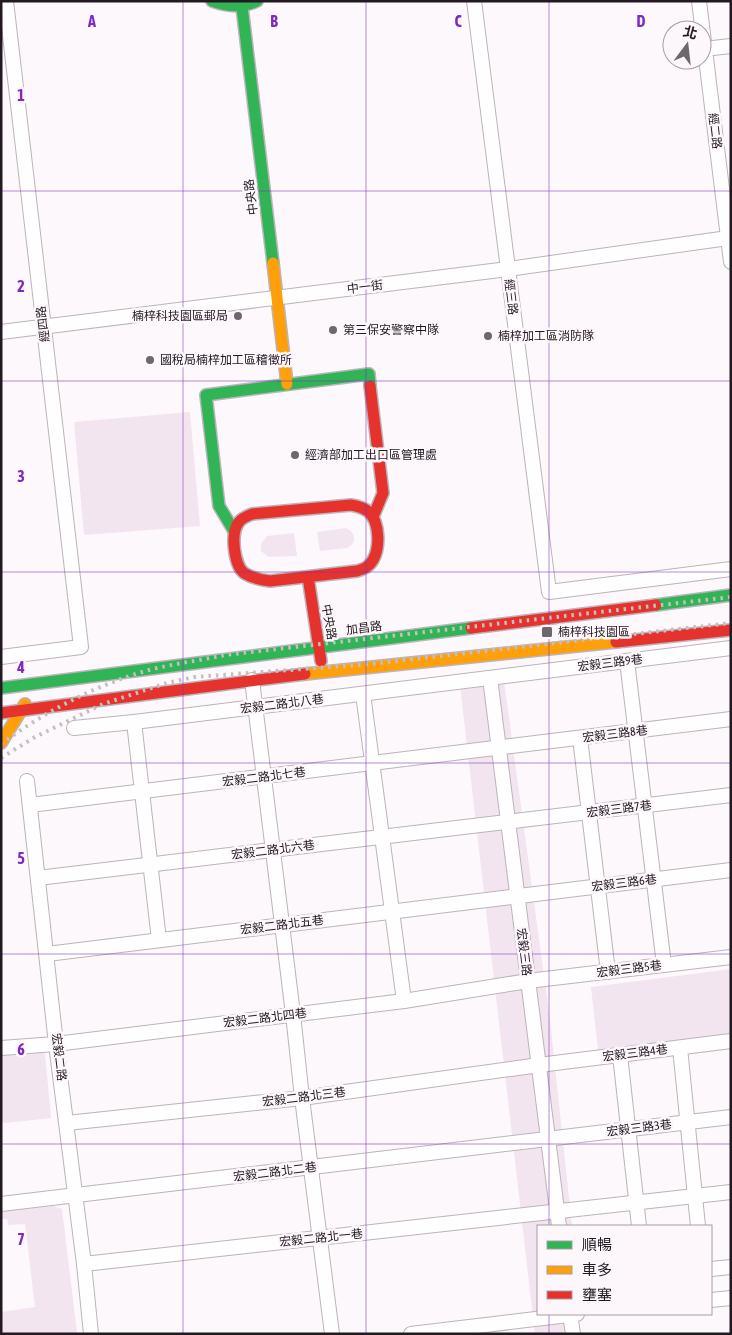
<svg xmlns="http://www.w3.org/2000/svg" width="732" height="1335" viewBox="0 0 732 1335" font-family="'Asap Condensed','Noto Sans TC',sans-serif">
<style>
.green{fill:#f2e5f0}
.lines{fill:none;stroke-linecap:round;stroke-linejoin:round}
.street-casing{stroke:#bbb4ba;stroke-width:16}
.fast-casing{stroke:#bbb4ba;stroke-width:14}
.slow-casing{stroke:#bbb4ba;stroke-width:14}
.jam-casing{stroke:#bbb4ba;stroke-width:14}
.street{stroke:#fffefe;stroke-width:14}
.fast{stroke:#30b455;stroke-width:11}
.slow{stroke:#ff9f0a;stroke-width:11}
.jam{stroke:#e5322d;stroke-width:11}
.rail{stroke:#c2c0c1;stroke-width:4;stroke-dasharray:2.5 5;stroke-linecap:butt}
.grid{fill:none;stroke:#7b2cbf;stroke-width:1;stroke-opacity:0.55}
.poi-dot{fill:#6f676e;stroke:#fdf7fc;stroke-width:2}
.labels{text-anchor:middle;stroke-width:5;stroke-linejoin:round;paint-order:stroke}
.street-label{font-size:12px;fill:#231922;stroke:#fdf7fc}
.poi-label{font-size:12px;fill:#231922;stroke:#fdf7fc;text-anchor:start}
.grid-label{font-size:16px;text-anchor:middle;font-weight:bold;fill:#7b2cbf;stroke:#fdf7fc;stroke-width:5;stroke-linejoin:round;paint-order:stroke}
</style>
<rect width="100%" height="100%" fill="#fcf8fb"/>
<g class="green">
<polygon points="190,412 200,526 84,535 74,422"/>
<path d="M346 528C356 533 357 543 347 548L320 551 317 532Z"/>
<polygon points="294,533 297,556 269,557 261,551 261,544 267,536"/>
<polygon points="504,681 550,1020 572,1226 538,1226 538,1314 564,1314 566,1334 535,1334 460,685"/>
<polygon points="731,969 731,1034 598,1050 591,987"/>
<polygon points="1,1047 39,1048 45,1054 51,1118 5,1123 1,1121"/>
<polygon points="53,1206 62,1209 77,1333 1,1334 1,1312 35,1307 25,1224 8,1225 7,1219 1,1219 1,1211"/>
</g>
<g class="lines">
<g class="street-casing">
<g id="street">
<polyline points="474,1 549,592 731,569"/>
<polyline points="699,1 731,262"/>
<polyline points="704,49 731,46"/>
<polyline points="1,332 508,269 728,238"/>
<polyline points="1,657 81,647 6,1"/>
<polyline points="627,661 664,965"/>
<polyline points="490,678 559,1226"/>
<polyline points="252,680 293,1014 302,1098 332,1334"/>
<polyline points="363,694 404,1001"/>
<polyline points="134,722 159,940"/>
<polyline points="74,728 134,722 731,648"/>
<polyline points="580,738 608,972"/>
<polyline points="27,781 56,1044 84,1264 91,1334"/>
<polyline points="30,805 731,719"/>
<polyline points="38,878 731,795"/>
<polyline points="47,954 731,870"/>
<polyline points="1,1048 56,1044 404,1001 528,981 731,957"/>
<polyline points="680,1048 698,1226"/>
<polyline points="620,1055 639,1226"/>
<polyline points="67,1123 302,1098 539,1065 731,1041"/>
<polyline points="1,1204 731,1117"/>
<polyline points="84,1264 731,1192"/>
<polyline points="711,1269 731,1267"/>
<polyline points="711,1300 731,1298"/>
<polyline points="570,1314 573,1334"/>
<polyline points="411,1334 577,1314"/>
</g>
</g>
<g class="fast-casing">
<g id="fast">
<path d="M212 1C228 7 242 8 257 1"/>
<polyline points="242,7 273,263"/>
<polyline points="234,531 219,506 206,395 369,374 370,386"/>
<polyline points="656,605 731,595"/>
<polyline points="1,688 471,628"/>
</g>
</g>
<g class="slow-casing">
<g id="slow">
<polyline points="273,263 287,384"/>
<polyline points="305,674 616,642"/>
<polyline points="1,743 25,704"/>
</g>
</g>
<g class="jam-casing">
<g id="jam">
<polyline points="370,386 383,493 373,517"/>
<path d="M351 505C357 506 364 508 369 512 380 523 380 548 373 560 369 567 364 569 357 571L270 581C261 580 252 578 244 573 234 565 230 532 239 522 242 518 247 516 252 514Z"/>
<polyline points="308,577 321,661"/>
<polyline points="471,628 656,605"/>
<polyline points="616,642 731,630"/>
<polyline points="1,713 305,674"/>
</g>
</g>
<use href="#street" class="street"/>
<use href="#fast" class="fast"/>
<use href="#slow" class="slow"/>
<use href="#jam" class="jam"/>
<g class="rail">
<path d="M1 744C43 713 92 687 142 672 169 664 198 661 225 655L731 597"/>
<polyline points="1,758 35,737 103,704 167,683 195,677 370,664 731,623"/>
</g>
</g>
<path class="grid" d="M183 1V1334M366 1V1334M549 1V1226M1 191H731M1 381H731M1 572H731M1 763H731M1 954H731M1 1144H731M549 1314V1334"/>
<g class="poi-dot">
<circle cx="238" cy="316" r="5"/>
<circle cx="333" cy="330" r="5"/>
<circle cx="488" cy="336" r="5"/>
<circle cx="150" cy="360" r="5"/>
<circle cx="295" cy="455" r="5"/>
<rect x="541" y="626" width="12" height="12" rx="2.5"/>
</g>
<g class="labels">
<g class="street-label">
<text transform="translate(715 131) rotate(83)" y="4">經二路</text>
<text transform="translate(251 197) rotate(-97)" y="4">中央路</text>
<text transform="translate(365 287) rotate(-7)" y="4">中一街</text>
<text transform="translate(511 297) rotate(83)" y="4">經三路</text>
<text transform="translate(43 324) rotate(-97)" y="4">經四路</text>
<text transform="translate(329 622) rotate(80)" y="4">中央路</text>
<text transform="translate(364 628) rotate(-7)" y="4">加昌路</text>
<text transform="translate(610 663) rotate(-7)" y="4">宏毅三路9巷</text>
<text transform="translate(282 704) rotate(-7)" y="4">宏毅二路北八巷</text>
<text transform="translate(615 734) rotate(-7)" y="4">宏毅三路8巷</text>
<text transform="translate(264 777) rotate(-7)" y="4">宏毅二路北七巷</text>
<text transform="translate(619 809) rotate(-7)" y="4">宏毅三路7巷</text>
<text transform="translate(273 850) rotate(-7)" y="4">宏毅二路北六巷</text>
<text transform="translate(624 883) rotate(-7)" y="4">宏毅三路6巷</text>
<text transform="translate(282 925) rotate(-7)" y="4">宏毅二路北五巷</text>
<text transform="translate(524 952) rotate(83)" y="4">宏毅三路</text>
<text transform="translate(629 969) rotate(-7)" y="4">宏毅三路5巷</text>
<text transform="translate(265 1018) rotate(-7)" y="4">宏毅二路北四巷</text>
<text transform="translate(635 1053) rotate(-7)" y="4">宏毅三路4巷</text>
<text transform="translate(59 1057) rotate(83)" y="4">宏毅二路</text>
<text transform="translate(304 1097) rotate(-7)" y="4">宏毅二路北三巷</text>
<text transform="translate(639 1128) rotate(-7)" y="4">宏毅三路3巷</text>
<text transform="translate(275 1172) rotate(-7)" y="4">宏毅二路北二巷</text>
<text transform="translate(321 1238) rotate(-6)" y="4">宏毅二路北一巷</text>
</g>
<g class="poi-label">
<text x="228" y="320" text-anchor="end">楠梓科技園區郵局</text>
<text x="343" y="334">第三保安警察中隊</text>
<text x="498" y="340">楠梓加工區消防隊</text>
<text x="160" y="364">國稅局楠梓加工區稽徵所</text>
<text x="305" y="459">經濟部加工出口區管理處</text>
<text x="558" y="636">楠梓科技園區</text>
</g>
</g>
<g class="grid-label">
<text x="92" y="27">A</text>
<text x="274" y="27">B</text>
<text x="458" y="27">C</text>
<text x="641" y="27">D</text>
<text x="21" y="101">1</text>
<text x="21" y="292">2</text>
<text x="21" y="482">3</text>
<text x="21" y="673">4</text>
<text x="21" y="864">5</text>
<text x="21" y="1055">6</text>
<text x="21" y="1245">7</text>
</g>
<rect width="732" height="1335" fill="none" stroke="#231922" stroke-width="5"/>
<rect x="537" y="1225" width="175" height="90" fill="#fdf7fc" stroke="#a69ea5"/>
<rect x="547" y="1241" width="25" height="8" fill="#30b455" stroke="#a69ea5"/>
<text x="582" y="1250" font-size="15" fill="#231922">順暢</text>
<rect x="547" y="1266" width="25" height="8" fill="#ff9f0a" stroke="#a69ea5"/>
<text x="582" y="1275" font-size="15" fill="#231922">車多</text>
<rect x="547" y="1291" width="25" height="8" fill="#e5322d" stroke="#a69ea5"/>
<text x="582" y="1300" font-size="15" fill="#231922">壅塞</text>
<g transform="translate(687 45) rotate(15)"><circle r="24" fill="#fdf7fc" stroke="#a69ea5"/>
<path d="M0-4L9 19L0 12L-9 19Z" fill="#6f676e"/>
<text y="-8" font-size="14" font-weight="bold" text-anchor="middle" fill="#231922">北</text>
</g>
</svg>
